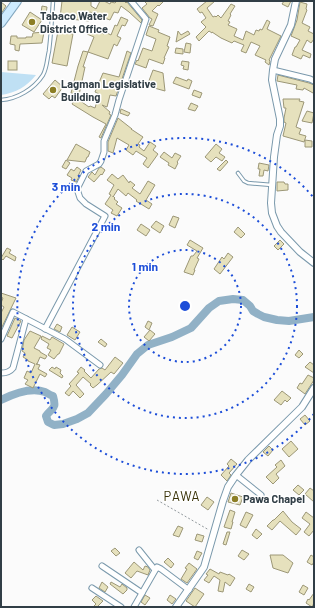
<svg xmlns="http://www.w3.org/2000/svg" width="315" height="608" viewBox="0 0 315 608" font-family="Barlow,sans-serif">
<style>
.green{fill:#bfe0f4}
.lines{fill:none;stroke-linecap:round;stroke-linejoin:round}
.river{stroke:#91b1c6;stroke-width:8}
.building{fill:#e6e1bd;stroke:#9c9777}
.service-casing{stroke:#7a99ac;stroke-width:4.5}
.minor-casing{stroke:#7a99ac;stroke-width:7}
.tertiary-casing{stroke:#7a99ac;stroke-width:8}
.primary-casing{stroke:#82a6be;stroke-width:10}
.path{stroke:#92999d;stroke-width:1;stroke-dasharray:2 2;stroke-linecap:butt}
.service{stroke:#fff;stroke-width:2.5}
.minor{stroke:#fff;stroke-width:5}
.tertiary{stroke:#fff;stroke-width:6}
.primary{stroke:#ceebfe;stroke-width:8}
.ring{fill:none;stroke:#1d4ed8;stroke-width:2;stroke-dasharray:2 4}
.poi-dot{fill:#8c7e25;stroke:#fff;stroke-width:1.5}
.labels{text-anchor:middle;stroke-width:3;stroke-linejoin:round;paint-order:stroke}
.poi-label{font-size:11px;font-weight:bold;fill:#313e46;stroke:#fff;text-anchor:start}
.quarter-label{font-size:13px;letter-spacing:1px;fill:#393207;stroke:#fff}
.centre{fill:#1d4ed8;stroke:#fff;stroke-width:2}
.ring-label{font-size:12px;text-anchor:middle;font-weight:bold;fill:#1d4ed8;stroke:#fff;stroke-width:3;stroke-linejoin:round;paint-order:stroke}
</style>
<rect width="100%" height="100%" fill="#fbfbfb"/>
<path class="green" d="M1 72 36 75C27 86 16 93 1 95Z"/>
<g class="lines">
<path class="river" d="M1 400C13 394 31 387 45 392 47 393 50 395 53 396 57 410 52 407 46 416L48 422 54 425 63 424 77 419 88 413 106 394 122 375 137 354 148 345 172 337 191 328 209 308 219 301 233 299 243 300 250 306 253 311 258 314 264 317 277 320 289 321 314 317"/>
</g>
<g class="building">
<polygon points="62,1 91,1 91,6 96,9 100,1 104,1 110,4 111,2 115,3 117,1 124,1 126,3 127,2 142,20 141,23 129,12 121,6 118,13 114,12 110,20 99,16 99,17 90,12 89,21 60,18"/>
<polygon points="144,1 164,1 159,6 158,5 152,11 158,14 153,26 149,25 152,19 150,18 142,8 147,4"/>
<polygon points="207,1 215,1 207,8 213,17 215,16 216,17 218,15 221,18 231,4 235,6 230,14 231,15 228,21 230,22 228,25 237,29 234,36 243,40 246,31 254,35 256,30 259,31 260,29 262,30 267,20 270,22 267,29 281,36 269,60 270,61 269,65 265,62 266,60 255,55 260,46 251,42 246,53 241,51 244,45 234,41 232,43 221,38 212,32 212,33 209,31 199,41 196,37 206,27 201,22 206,18 202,12 200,13 197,9"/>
<polygon points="284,1 291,1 288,7 282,4"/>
<polygon points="1,2 6,6 1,14"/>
<polygon points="300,2 307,4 306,9 307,10 302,23 310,27 308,31 314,34 314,39 311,43 307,40 302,50 311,54 310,58 303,55 301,59 292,55 295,47 296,47 300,40 291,36 297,20"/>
<polygon points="42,6 47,7 46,14 41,13"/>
<polygon points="30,12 42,20 34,32 22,25"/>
<polygon points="121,17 128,20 125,26 122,25 117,36 121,38 117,46 114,44 108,59 88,52 94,37 87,34 90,25 93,26 92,29 104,34 105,32 111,35 115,25 117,26"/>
<polygon points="149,26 159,30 158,32 170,37 167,46 169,47 164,58 165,58 163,64 149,59 146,68 135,64 137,60 138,61 143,48 152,51 156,39 146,35"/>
<polygon points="58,31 73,34 67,66 52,63"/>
<polygon points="178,31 181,35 188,31 190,34 176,42"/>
<polygon points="44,32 42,43 20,44 19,51 15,50 15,45 10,44 11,36 17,36 17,38 26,38 26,37 32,37 33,33"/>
<polygon points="186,43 191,44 190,53 184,52"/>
<polygon points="176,48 183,49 183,54 175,53"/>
<polygon points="83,51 88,52 83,67 85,67 79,95 71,93 78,66"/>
<polygon points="127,51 131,53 116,96 110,95 107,107 102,105 110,112 109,114 111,115 101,138 99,137 106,124 93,117 72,104 76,98 89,107 90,106 95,108 99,94 95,92 103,73 119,77"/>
<rect x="8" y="61" width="9" height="9"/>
<polygon points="182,61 189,62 188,70 183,69 184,66 181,65"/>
<polygon points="153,70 163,73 165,91 147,86"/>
<polygon points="278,75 309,83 314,85 314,91 313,93 304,88 303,90 296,89 297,85 277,81"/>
<polygon points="176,77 187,81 188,79 192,81 189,89 173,83"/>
<polygon points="55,80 63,87 55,98 52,96 49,99 43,94"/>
<polygon points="194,90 202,93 200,98 192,95"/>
<polygon points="283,99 300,99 299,101 304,102 296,127 301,129 299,134 306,136 304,142 283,136 286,123 284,122 284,118 286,108 284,108"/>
<polygon points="191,103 198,106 195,111 188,109"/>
<polygon points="121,109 130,113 128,116 120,113"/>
<polygon points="307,111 314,113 312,123 302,121"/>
<polygon points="118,118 132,129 131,129 143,137 138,144 140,145 139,147 144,151 150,142 156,146 153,150 158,154 148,168 143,164 147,158 136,151 133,155 126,150 129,145 117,138 113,153 108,151 108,142"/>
<polygon points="305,140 312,141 312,147 305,147"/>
<polygon points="76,144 90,152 88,157 87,157 85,162 67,160"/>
<polygon points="216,144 222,149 219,153 225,157 222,161 216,157 211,162 205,157"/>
<polygon points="164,152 172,158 175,153 181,156 177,162 178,163 175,169 168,165 169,163 160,157"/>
<polygon points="66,160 70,163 66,169 62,167"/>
<polygon points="226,160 228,162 220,171 217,169"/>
<polygon points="259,163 269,165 268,171 264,170 263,176 259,176 260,169 258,169"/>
<polygon points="77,167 81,170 78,176 79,177 76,182 71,180 72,178 67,175 71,169 74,171"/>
<polygon points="101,167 105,170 102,175 101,174 94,182 88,177 92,172 95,175 99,168"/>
<polygon points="112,174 118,179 123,175 129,183 130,181 135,185 132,188 140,194 148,181 155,185 146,200 152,204 149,209 136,201 137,200 128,193 126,196 118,189 113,197 113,196 115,198 114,199 118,202 116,204 122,208 117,216 111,213 113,210 105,204 111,195 109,194 114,185 107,180"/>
<polygon points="277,182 284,182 285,184 288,184 288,190 277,191"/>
<polygon points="173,216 179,218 175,228 169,225"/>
<polygon points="156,221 164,226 160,233 151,227"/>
<polygon points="141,224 150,230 146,236 137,230"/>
<polygon points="238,227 245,234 241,238 234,232"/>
<polygon points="190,240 203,248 197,258 199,259 194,270 195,270 193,275 184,272 191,256 193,256 197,251 187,245"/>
<polygon points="280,240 284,244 278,250 274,246"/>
<polygon points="7,248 11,250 9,253 16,257 15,261 6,256 3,260 1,258"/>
<polygon points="228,253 233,257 220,274 214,269 222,257 224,259"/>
<polygon points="1,293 16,298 1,329 1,313 4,307 1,305 1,303 3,298 1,297"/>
<polygon points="15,318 21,321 12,338 7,336"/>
<polygon points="148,321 152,323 149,330 145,327"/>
<polygon points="57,324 62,327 60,332 54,329"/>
<polygon points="72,327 80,332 75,340 67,335"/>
<polygon points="150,330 155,334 149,341 144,337"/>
<polygon points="30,331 41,336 34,348 40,351 40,352 47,356 45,359 40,357 37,364 36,364 40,365 38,369 47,374 45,377 40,374 33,388 25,384 28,380 24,378 27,371 31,373 35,364 28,361 28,360 23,357 25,353 22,351 24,340"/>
<polygon points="42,336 50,340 52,337 64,344 59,354 58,354 54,359 48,355 51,350 47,348 49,344 41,339"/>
<polygon points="101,339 107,344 105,347 98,342"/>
<polygon points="299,350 303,354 299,358 295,355"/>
<polygon points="115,357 123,363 114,374 111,372 97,385 93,388 90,385 91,384 83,377 76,385 84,394 80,398 73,391 69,396 65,393 71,386 69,384 79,373 77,372 81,367 85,370 84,371 91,378 99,369 102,368 105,370"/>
<polygon points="310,362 314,365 314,373 305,367"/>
<polygon points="52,367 55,369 56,367 61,370 60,373 63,376 62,378 49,370"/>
<polygon points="308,375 314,378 314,380 305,394 297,388 300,383 302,384"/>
<polygon points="282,391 291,398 287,402 285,400 281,405 274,400"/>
<polygon points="305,415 310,421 305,425 300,419"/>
<polygon points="291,441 298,449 289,457 282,449"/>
<polygon points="269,446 273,450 268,456 263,452"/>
<polygon points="231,459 237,464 229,473 231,475 227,481 221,475 229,466 227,464"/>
<polygon points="281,460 285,466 276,474 279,478 273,484 266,477 277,467 275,465"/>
<polygon points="298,485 304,490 299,495 293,490"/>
<polygon points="310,488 314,491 314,502 305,494"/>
<polygon points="231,493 243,497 240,505 228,502"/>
<polygon points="207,497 214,502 208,510 201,505"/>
<polygon points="230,510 235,512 232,522 233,522 231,529 224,527"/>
<polygon points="283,511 292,522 301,529 296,535 280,521 272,530 267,526 273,520 274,520"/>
<polygon points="246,512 253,515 246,528 240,525"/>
<polygon points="306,512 314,518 314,530 309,536 304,532 310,524 302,518"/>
<polygon points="178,526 183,528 179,537 173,535"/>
<polygon points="256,529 262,534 257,539 252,535"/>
<polygon points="227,532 230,532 226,545 223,544"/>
<polygon points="197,534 204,536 202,542 195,540"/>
<polygon points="115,548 120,553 116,556 111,551"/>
<polygon points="242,550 249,554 244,560 238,556"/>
<polygon points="197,551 202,553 198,560 194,558"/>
<polygon points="270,555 283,555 293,563 288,573 273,568"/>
<polygon points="311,555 314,557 314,562 312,565 307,562"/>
<polygon points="168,558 174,564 171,568 164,562"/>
<polygon points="134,562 143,570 145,566 148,567 150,570 148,575 137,571 131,578 125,573"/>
<polygon points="189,563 197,569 187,583 181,579 187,569 185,568"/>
<polygon points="210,569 219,574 220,572 228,575 229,574 235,578 230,586 225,582 223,592 218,591 220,580 214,576 209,583 204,580 208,575 206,574"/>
<polygon points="102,582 108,587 105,592 99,588"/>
<polygon points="111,582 120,587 122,584 127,588 127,590 123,594 110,584"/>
<polygon points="249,584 254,587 251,592 246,589"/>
<polygon points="303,585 308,588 304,595 299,592"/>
<polygon points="195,588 204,594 195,607 186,601"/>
<polygon points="314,593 314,603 312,607 306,603 308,599 309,600"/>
<polygon points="145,595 150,598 145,605 141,602"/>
<polygon points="170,595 176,599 172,604 167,600"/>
<polygon points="96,596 103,601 97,607 93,607 96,604 92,600"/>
</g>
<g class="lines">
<g class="service-casing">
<g id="service">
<path d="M1 100C17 99 34 89 43 75 47 68 47 59 49 51 51 34 52 18 53 1"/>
<polyline points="238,173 244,181 248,183 272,185"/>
</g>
</g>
<g class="minor-casing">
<g id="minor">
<polyline points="273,70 310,79 314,81"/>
<polyline points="45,329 105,216 86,204 80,198 77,189 86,171 99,164 101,161 104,152 104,141 115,115 119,100 146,19 131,1"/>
<polyline points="1,339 13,312 65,339 100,365"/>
<path d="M1 373C6 373 10 372 13 368L26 319"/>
<polyline points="236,475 261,495"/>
<polyline points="139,550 155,570"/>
<polyline points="102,566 142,593"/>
<polyline points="92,588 121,607"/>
<polyline points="134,607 157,567 161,569 189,590"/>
</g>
</g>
<g class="tertiary-casing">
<g id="tertiary">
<polyline points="296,1 291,25 275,59 273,70 272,80 280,119 280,126 277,135 274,157 271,203 272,213 277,226 281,232 300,252 314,263"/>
<polyline points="176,607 204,567 223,501 228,487 236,475 248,460 302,407 314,388"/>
</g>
</g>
<g class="primary-casing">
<polyline id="primary" points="1,23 17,1"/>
</g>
<polyline class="path" points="157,500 209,530"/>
<use href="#service" class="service"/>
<use href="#minor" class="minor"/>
<use href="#tertiary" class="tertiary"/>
<use href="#primary" class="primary"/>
</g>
<g class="ring">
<circle cx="185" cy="306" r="56"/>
<circle cx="185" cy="306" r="112"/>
<path d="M314 414A168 168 0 1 1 314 198"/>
</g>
<g class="poi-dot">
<circle cx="32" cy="22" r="4"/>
<circle cx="53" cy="90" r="4"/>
<circle cx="235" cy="499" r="4"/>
</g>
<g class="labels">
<g class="poi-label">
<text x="40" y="20">Tabaco Water<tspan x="40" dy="13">District Office</tspan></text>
<text x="61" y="88">Lagman Legislative<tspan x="61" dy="13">Building</tspan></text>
<text x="243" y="503">Pawa Chapel</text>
</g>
<g class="quarter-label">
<text x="182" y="501">PAWA</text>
</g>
</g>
<circle cx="185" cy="306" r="6" class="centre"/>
<g class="ring-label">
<text x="66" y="191">3 min</text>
<text x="106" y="231">2 min</text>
<text x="145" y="271">1 min</text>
</g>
<rect width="315" height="608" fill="none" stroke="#313e46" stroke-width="4"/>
</svg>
